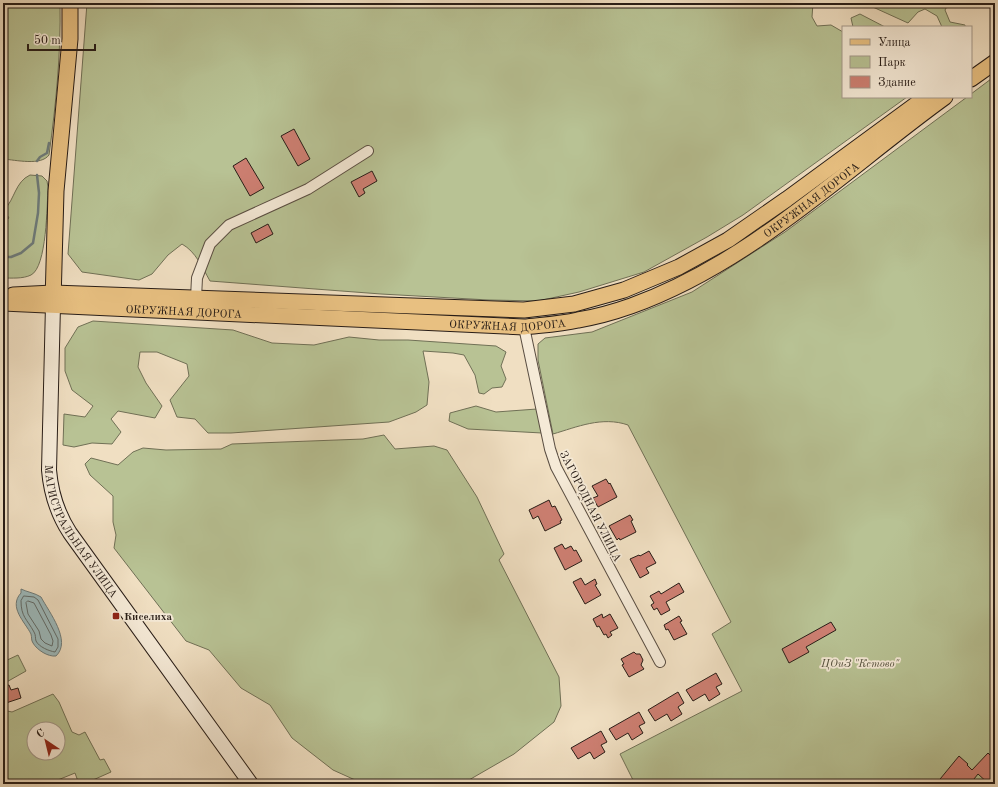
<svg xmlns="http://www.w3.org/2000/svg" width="998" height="787" viewBox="0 0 998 787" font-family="'Old Standard TT',serif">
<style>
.green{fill:#b8c294;stroke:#707056;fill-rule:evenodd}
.water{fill:#9dbabc;stroke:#6e7b7a}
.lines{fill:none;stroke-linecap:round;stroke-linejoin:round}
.shore{stroke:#626c6a;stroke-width:1}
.stream{stroke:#6e7b7a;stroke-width:2.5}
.building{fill:#cd7f72;stroke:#281d17}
.street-casing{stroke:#5a4e42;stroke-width:12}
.secondary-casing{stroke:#281d17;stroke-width:16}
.primary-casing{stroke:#281d17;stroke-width:17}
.street{stroke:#f5ead7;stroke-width:10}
.secondary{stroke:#f5ead7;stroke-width:14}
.primary{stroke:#e8c081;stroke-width:15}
.poi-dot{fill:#8f2418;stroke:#f5ead7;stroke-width:1.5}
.labels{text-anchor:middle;stroke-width:3.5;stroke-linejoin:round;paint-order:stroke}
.street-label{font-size:11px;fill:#281d17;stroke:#f5ead7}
.poi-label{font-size:11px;font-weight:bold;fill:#281d17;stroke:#f5ead7;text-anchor:start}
.park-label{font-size:11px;font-style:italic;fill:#534f3c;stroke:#f5ead7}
</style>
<rect width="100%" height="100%" fill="#f0dfc2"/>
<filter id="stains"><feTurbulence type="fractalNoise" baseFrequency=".005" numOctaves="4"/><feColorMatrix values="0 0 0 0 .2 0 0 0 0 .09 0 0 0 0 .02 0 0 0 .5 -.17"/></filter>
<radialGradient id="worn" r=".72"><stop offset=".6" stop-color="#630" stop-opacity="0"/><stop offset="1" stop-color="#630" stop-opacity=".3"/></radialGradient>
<g class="green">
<path d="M3 3H60C61 54 56 104 49 155 41 166 16 160 3 159Z"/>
<path d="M87 3H813L812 17 817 26 831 25 843 32V97H907L743 215 707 237 644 272 579 292 538 301 489 300 381 294 210 281C202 267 196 252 182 244L168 255 152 274 139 280 82 272 68 254Z"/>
<polygon points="864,3 949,3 945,10 950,22 965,25 965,27 942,27 937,16 925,9 918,12 908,23"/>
<polygon points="860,14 885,27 853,27 851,18"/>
<path d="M995 76V784H635L620 754 742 691 712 634 731 622 628 425C602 416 577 427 553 434L538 360V344L545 338 592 332 692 292 785 232 967 97H971V94Z"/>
<path d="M30 175 42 176 47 181 48 187C47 204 47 267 31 275 23 279 11 278 3 278V222L9 218 4 210C15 199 15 182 30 175Z"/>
<polygon points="93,321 233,330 272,343 314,345 349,337 379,340 408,340 496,346 506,352 501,366 506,379 502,387 492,388 484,394 479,393 475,375 464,355 453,353 423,351 429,382 427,405 416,412 389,422 231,433 208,433 195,419 177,417 170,400 189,376 187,364 157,352 140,352 138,367 146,383 162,406 155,418 118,411 111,419 121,432 112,444 92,443 74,447 63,445 64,414 85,417 93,406 72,390 65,371 65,348 78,327"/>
<polygon points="476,406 496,412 537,409 542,433 468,429 449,421 450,413"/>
<polygon points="384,435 395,449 434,446 447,450 477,497 504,554 499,560 559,677 561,706 554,722 514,754 462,784 364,784 333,770 292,738 270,705 241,688 209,650 186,641 114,548 116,535 113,522 113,496 90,475 85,464 91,458 118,465 133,452 143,448 166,450 221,449 232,444 363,439"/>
<polygon points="18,655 26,671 3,684 3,662"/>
<path d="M53 694 59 702 72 732 79 735 85 732 100 760 104 759 111 772 84 784H79L75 773 48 784H3V710L12 712ZM34 729H58V753H34Z"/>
</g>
<path class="water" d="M21 589C27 592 35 593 41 597 49 612 72 641 56 656 48 657 37 650 33 643 31 640 32 638 31 634 25 622 8 607 21 593Z"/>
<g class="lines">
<g class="shore">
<path d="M24 596 34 597 38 600 58 639V647L55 652C49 651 39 647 36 641 35 638 36 635 34 632 27 619 21 617 21 601Z"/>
<polygon points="28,601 34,603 51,635 53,641 52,646 45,643 41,639 39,631 28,614 26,603"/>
</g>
<g class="stream">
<polyline points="37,161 40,157 47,153 49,143"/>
<polyline points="3,257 11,257 21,253 33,243 38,213 39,193 37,175"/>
</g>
</g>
<g class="building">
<polygon points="294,129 310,159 298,166 281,136"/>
<polygon points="246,158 264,188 250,196 233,166"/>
<polygon points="372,171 377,181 363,189 365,193 359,197 351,182"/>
<polygon points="268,224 273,234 256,243 251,233"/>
<polygon points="606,479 609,484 610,483 617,497 598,507 593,498 598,496 592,486"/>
<polygon points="549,500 552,507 555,506 562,520 560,521 561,523 545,531 538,516 533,519 529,510"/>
<polygon points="630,515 633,520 631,521 636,532 620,540 619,538 617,540 609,526"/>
<polygon points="562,544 565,549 571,546 574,551 576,550 582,561 565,570 554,548"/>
<polygon points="649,551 656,563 646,568 649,573 640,578 630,559 639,555 640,556"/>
<polygon points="581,578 585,585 595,579 597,584 595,585 601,595 585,604 573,582"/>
<polygon points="679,583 684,592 666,602 670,610 661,615 657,608 654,610 651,605 654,603 650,596 659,591 661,594"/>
<polygon points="602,614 603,618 610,614 618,628 610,632 612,635 608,638 606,634 604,635 599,626 597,627 593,619"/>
<polygon points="679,616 682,621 680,622 687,634 674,640 668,629 666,630 664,625"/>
<polygon points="831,622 836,630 806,647 809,652 789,663 782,649"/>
<polygon points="634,652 636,654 640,654 643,660 641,665 644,669 629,677 622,665 624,664 621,659"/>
<polygon points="716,673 722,684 716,687 720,694 709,701 705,694 693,701 686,690"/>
<polygon points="9,685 11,690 18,688 21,698 3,704 3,692 6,691 4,686"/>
<polygon points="678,692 684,703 678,707 682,714 671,721 667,714 655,721 648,710"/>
<polygon points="639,712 645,723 639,726 643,733 632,740 628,733 616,740 609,729"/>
<polygon points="601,731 607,742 601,745 605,752 594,759 590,752 578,759 571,748"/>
<polygon points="988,753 995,760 995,784 989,784 978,774 970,784 936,784 959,756 968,764 967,765 972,770"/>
<polygon points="511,780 513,784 504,784"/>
</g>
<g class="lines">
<g class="street-casing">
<g id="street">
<polyline points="196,298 197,278 210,244 229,225 308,189 368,151"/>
<polyline points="524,327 550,449 556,467 660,662"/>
</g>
</g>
<g class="secondary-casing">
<g id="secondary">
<path id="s1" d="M53 305 49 470C51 494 57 513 70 533L251 784"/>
</g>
</g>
<g class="primary-casing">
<g id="primary">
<polyline points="971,79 995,62"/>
<polyline points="13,295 53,293 524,310 574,304 624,290 679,267 728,240 787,199 926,97"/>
<polyline points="53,302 56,191 70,39 70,3"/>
<path id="s2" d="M3 303 524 327C542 325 561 324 578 320 596 317 614 312 631 306 751 263 844 170 945 97"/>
</g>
</g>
<use href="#street" class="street"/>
<use href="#secondary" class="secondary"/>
<use href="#primary" class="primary"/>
</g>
<rect class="poi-dot" x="112" y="612" width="8" height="8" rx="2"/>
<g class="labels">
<g class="street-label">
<text dy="4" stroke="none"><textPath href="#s2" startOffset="841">ОКРУЖНАЯ ДОРОГА</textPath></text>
<text dy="4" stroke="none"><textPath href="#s2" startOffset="181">ОКРУЖНАЯ ДОРОГА</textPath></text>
<text dy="4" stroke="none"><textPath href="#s2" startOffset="505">ОКРУЖНАЯ ДОРОГА</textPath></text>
<text transform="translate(591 506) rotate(63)" y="4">ЗАГОРОДНАЯ УЛИЦА</text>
<text dy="4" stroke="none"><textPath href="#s1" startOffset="235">МАГИСТРАЛЬНАЯ УЛИЦА</textPath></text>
</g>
<g class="poi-label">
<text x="124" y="620">Киселиха</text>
</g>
<g class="park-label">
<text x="860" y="667">ЦОиЗ "Кстово"</text>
</g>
</g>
<rect width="998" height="787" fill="none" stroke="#f0dfc2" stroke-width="16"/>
<rect x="4" y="4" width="990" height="779" fill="none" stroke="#281d17" stroke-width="2"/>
<rect x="8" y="8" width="982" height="771" fill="none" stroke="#281d17"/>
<rect x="842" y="26" width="130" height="72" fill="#f5ead7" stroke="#a3988a"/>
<rect x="850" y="39" width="20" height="6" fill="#e8c081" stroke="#a3988a"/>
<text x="878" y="46" font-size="12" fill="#281d17">Улица</text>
<rect x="850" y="56" width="20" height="12" fill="#b8c294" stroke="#a3988a"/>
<text x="878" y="66" font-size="12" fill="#281d17">Парк</text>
<rect x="850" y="76" width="20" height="12" fill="#cd7f72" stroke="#a3988a"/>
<text x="878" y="86" font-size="12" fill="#281d17">Здание</text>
<g transform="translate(46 741) rotate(325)"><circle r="19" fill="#f5ead7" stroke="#a3988a"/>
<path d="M0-3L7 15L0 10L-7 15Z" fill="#8f2418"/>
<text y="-6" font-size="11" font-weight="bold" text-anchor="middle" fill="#281d17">С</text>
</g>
<path d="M28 44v6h67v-6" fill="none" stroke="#281d17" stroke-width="2"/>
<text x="34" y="44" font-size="12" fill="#281d17" stroke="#f5ead7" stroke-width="3" paint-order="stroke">50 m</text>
<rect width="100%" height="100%" filter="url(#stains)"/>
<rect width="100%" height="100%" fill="url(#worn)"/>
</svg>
